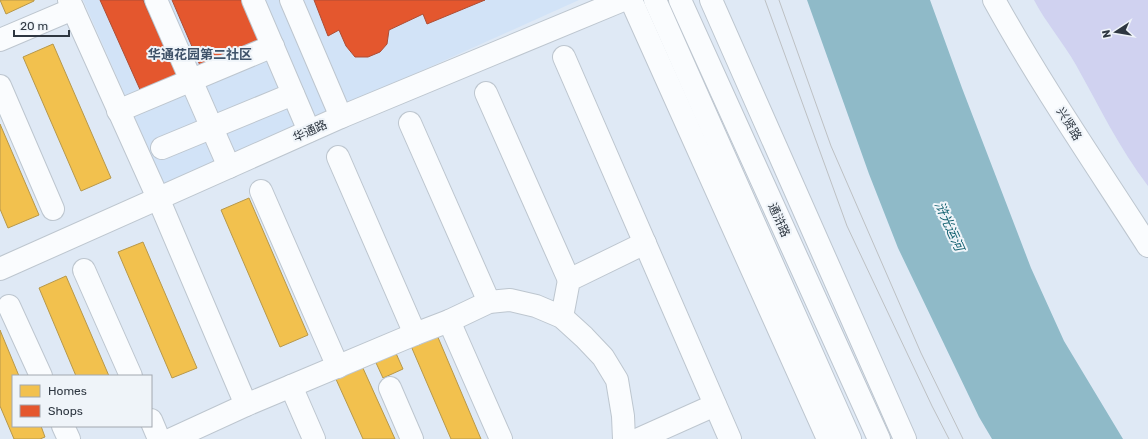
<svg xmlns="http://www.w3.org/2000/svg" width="1148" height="439" viewBox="0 0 1148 439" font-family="Rubik,'Noto Sans SC',sans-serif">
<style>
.built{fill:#d2e3f7}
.green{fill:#d0d2f0}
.water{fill:#8fbac8}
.homes{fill:#f2c14e;stroke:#b7984a}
.shops{fill:#e4572e;stroke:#ad4d34}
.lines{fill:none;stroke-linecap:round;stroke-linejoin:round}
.minor-casing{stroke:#bdc6cf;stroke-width:24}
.major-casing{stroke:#bdc6cf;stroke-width:24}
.minor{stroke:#fafcfe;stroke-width:22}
.major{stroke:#fafcfe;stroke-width:22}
.tram{stroke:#bdc0c3;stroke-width:1}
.labels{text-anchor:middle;stroke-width:4;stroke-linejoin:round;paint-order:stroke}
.street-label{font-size:12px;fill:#2e3741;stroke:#eff4f9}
.neighbourhood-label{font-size:13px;font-weight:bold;fill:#3f5269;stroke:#eff4f9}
.water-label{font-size:13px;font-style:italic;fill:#136170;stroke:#eff4f9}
</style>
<rect width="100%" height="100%" fill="#dfe9f5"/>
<polygon class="built" points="83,0 579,0 165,186"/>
<path class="green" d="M1034 0H1148V186C1119 148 1099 106 1076 65 1063 42 1046 23 1034 0Z"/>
<polygon class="water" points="807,0 930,0 962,88 1031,268 1064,341 1123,439 992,439 979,417 898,248 869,174"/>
<g class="homes">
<polygon points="0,0 34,0 34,1 6,14"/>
<polygon points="53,44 111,178 81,191 23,57"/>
<polygon points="0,124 39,215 8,228 0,209"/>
<polygon points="249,198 308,335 280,347 221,210"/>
<polygon points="143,242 197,368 172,378 118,252"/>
<polygon points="66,276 109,376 76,376 39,288"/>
<polygon points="0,330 19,376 13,376 13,426 41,426 45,437 40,439 14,439 0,406"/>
<polygon points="437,335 481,439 451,439 411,346"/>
<polygon points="391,342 403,369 383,378 371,352"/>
<polygon points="362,366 395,439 363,439 335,377"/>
</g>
<g class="shops">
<polygon points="100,0 143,0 178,78 142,94"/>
<polygon points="172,0 244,0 263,44 202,70"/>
<polygon points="314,0 485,0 427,24 423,14 389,30 387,44 380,52 368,57 355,57 346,46 339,30 328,36"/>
</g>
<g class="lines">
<g class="minor-casing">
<g id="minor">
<polyline points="69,0 158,198 246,405"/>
<polyline points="156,0 229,167"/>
<polyline points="253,0 309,131"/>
<polyline points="291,0 341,117"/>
<polyline points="0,40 73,9"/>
<polyline points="564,57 730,439"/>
<polyline points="0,86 53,209"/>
<polyline points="486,93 569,280"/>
<polyline points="118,111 273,46"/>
<polyline points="410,123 489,302"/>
<polyline points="162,148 293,94"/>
<polyline points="338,157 415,334"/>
<polyline points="261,191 338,367"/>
<polyline points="0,269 341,117 623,0"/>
<polyline points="84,270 131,376"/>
<polyline points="9,306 41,376"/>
<polyline points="562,317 569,280 645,243"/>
<polyline points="449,321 501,439"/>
<polyline points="291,386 314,439"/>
<polyline points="390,388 412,439"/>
<polyline points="151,420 159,439"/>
<polyline points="63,426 69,439"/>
<polyline points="172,439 246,405 415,334 449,321 489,302 510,300 536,306 562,317 584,337 603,357 617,380 623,416 624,439"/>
<polyline points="639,439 715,405"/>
</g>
</g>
<g class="major-casing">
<g id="major">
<polyline points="631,0 828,439"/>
<polyline points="655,0 850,439"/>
<polyline points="680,0 879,439"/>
<polyline points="711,0 905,439"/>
<path d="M994 0C1041 85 1096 165 1148 246"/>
</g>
</g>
<use href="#minor" class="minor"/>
<use href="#major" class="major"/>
<g class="tram">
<polyline points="765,0 847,226 932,406 949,439"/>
<polyline points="779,0 831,146 921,353 963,439"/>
</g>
</g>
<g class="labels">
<g class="street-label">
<text transform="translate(1069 124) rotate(58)" y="4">兴贤路</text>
<text transform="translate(310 131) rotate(-24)" y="4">华通路</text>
<text transform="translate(779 220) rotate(66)" y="4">通浒路</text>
</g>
<g class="neighbourhood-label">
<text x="200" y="59">华通花园第二社区</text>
</g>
<g class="water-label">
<text transform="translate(950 226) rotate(66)" y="5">浒光运河</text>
</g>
</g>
<rect x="12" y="375" width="140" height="52" fill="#eff4f9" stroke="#a2a8af"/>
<rect x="20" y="385" width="20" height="12" fill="#f2c14e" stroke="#a2a8af"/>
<text x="48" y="395" font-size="12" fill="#2e3741">Homes</text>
<rect x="20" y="405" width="20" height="12" fill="#e4572e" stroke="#a2a8af"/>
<text x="48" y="415" font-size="12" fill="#2e3741">Shops</text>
<g transform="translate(1116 32) rotate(258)" stroke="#eff4f9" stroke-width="3" paint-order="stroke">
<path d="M0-3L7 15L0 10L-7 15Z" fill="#2e3741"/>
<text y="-6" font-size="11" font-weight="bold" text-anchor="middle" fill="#2e3741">N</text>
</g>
<path d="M14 30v6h55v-6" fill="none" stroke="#2e3741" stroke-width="2"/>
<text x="20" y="30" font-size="12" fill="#2e3741" stroke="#eff4f9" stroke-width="3" paint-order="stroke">20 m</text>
</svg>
